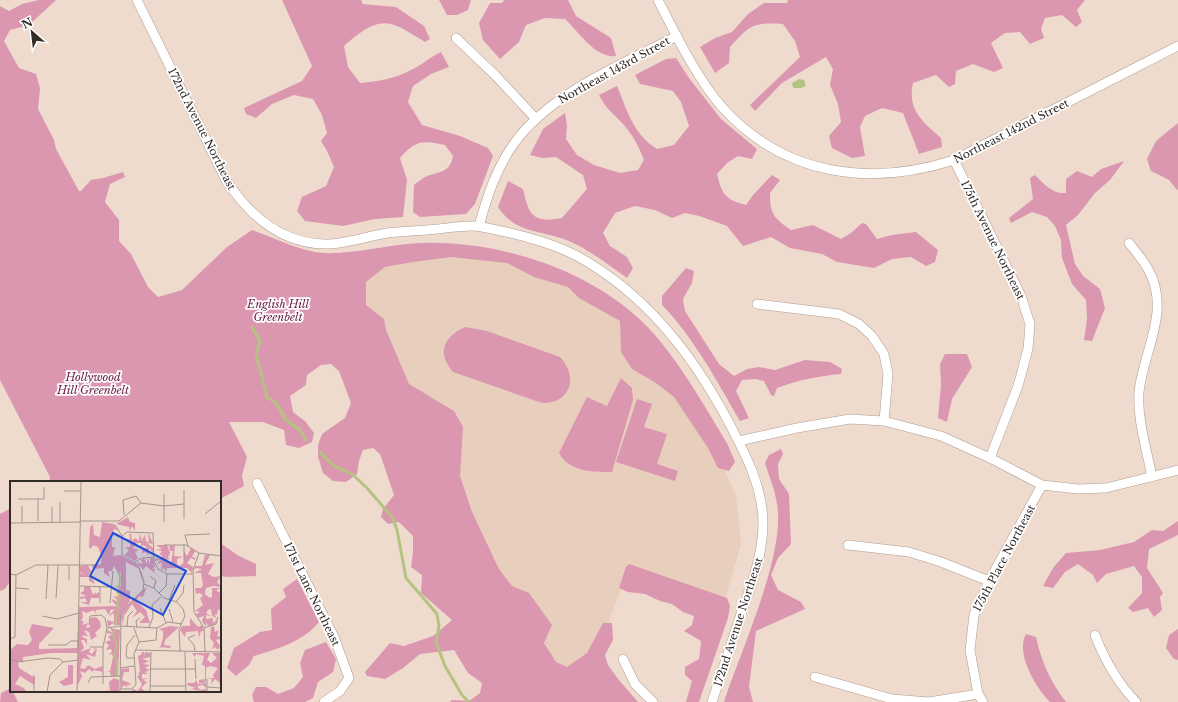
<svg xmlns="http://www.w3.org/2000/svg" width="1178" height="702" viewBox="0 0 1178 702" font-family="'Libre Baskerville',serif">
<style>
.built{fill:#e8cebc}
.green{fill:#db97b0}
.water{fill:#b5c380}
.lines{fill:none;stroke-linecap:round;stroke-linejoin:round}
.stream{stroke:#b5c380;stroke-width:3}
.street-casing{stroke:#ae9c90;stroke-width:10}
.street{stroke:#fff;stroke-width:9}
.labels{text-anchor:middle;stroke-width:3.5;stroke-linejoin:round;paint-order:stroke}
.street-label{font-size:11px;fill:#322b26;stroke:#fff}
.park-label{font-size:11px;font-style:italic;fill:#69183f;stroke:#fff}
.inset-river{fill:none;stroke:#b5c380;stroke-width:2}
.inset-road{fill:none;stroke:#a3958b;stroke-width:1}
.view{fill:#1d4ed8;fill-opacity:0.15;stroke:#1d4ed8;stroke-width:2}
.inset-edge{fill:none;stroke:#322b26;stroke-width:2}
</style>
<rect width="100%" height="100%" fill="#efdbce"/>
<polygon class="built" points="470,246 528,257 569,279 614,308 711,438 736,496 741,544 724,603 628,571 596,655 561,702 362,310 355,255"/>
<g class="green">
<path d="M39 0H56L29 25 10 30 4 41 19 68 36 74 40 88 38 109 54 140 56 149 79 191H81L91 180 103 178 123 172 125 177 110 184 105 202 119 220V241L131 254 148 287 158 297 182 290 227 247 252 230C272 237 294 248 315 252 343 257 389 244 420 243 505 240 606 274 660 341 686 373 707 410 728 445L735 462 729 471 718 468 708 448 674 397 656 383 632 369 621 352 620 321 579 298 568 287 534 277 507 263 451 257 413 262 385 267 366 282V305L384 319 386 330 409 384 454 411 463 427 460 476 472 512 499 569 512 586 529 593 552 625 544 643 556 662 567 667 587 653 603 623H612L613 640 605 655 608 665 618 679 638 702H450L452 700 469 701 480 693 482 683 468 673 454 650 420 654 403 668 385 679 367 676 365 672 390 643 404 646 433 636 452 620 421 593 422 575 411 567 413 552V536L399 522 388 524 381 517 383 509 394 495 380 454 373 448 363 450 359 461 357 474 346 482 333 481 323 473 318 457V445L322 434 345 418 351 403 339 371 331 364 321 365 307 375 306 385 290 396 293 412 305 421 314 433 312 442 299 448 286 445 284 430 263 422H229L247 457 242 475 244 486 220 499V482H49L50 477 0 380V6L9 11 22 4Z"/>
<path d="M282 0H361L363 4 396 7 424 26 430 39 425 42C416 37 401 26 391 24 373 20 357 35 344 46L348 67 360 83C378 81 395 79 411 70 422 65 430 57 441 52L449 67 431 74 413 86 408 102 422 125 460 136 488 148 493 156 475 204 466 214 420 217 413 212 414 185C418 182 421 179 425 177 438 171 450 174 453 156L445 145C423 140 415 140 400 158L407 180 403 217 375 219 343 226 305 221 297 211 302 197 326 186 334 167 327 151 321 141 327 133 322 115 313 99 294 95 272 104 256 118 246 114 244 108 302 81 312 66Z"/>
<polygon points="439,0 471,0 468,10 457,15 447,15"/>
<path d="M504 0H568L576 16 611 38 616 56C596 59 578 31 565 19L545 18 526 25 519 42 500 59 483 40 479 23 490 3H502Z"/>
<path d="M788 0H1085L1077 10 1082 22 1076 27 1062 15 1045 18 1041 29 1044 38 1030 44 1020 32 1005 33 991 43 1003 68 994 72 973 64 956 71 955 84 949 87 936 75 913 83C907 110 923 122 941 138L942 147 919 154 903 113 882 108 865 116 860 127 865 156 852 158 832 148 829 136 841 122 838 104 830 85 833 69 826 57 782 83 755 111 750 105 800 57 795 41 783 24C753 22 750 25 730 47L729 63 715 73 700 47 715 38 732 32 748 14 764 3H787Z"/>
<path d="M676 58 689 78 721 119 757 149 752 159 738 156 727 163 717 174C722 195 726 200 746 205L753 195 772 175 780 180 770 193C770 215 774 218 791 230L813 225 841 239 851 233 862 223 866 224 877 239 892 235 916 232 938 250 935 262 926 266 911 257 892 259 874 268 837 262 822 254 790 248 771 237 743 246 727 226 699 216 685 213 672 218 655 210 635 206 615 213 603 233 610 246 627 257 633 268 627 278C609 265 589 250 569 241 542 230 515 234 498 207L508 181 523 189C529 216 533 223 562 218L587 189 583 175 556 157 542 158 530 155 543 129 565 113 567 126 566 139 577 155 594 165 620 173 638 170 644 160C639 147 633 135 623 124 614 114 605 108 599 95L617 86C627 110 633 134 657 149L674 145 689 126 681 102 673 91 640 84 635 75 666 59Z"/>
<polygon points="1178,123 1178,189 1177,190 1169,180 1151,171 1147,159 1156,141"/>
<path d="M1124 161 1110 180 1095 193 1078 215 1066 225 1075 264 1083 276 1100 289 1105 308 1092 341 1084 340 1087 319 1086 300 1072 284 1062 258 1061 240 1055 226 1047 217 1032 212 1011 223 1009 218 1033 199 1030 178 1035 175C1044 184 1052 194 1066 193V179L1077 171 1092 177 1101 169Z"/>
<path d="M686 268 694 271 692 283 683 299 685 311 719 364 734 376 747 369 759 367 775 370 805 360 830 362 842 369 841 374C819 376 798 380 777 388L774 396 771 395 764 381 755 379 742 380 736 391 749 418 740 421C717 381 694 338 662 305V296Z"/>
<path d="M465 327 487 331 560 357C579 377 570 404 542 403L453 372C436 352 444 337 465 327Z"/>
<polygon points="945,354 967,354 972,367 952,399 947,422 938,418 941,385 940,364"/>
<path d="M621 378 632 388 633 400 612 472C593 472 569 472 559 453L587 397 607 406Z"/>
<polygon points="637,399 652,404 644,427 667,434 657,464 678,471 675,481 616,462"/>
<path d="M781 449 783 454 778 464 779 479 789 494 791 544 778 558 771 575 778 590 801 602 805 609 756 631 749 687 753 702H724C740 652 786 554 777 504 775 490 769 476 765 463L769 455Z"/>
<polygon points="11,508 11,580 5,589 0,591 0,514"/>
<polygon points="1178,521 1178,535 1149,549 1147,568 1163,593 1160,597 1162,610 1154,617 1148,608 1133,612 1128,608 1142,593 1142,577 1134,566 1106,574 1097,583 1093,575 1078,564 1065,572 1053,588 1043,586 1053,568 1066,553 1100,550 1134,542 1152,530 1163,531"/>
<polygon points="220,543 239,556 256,564 256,576 228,577 220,576"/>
<polygon points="629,564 727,598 730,606 728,618 699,702 686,702 692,681 685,675 685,667 699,659 701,641 684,631 692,625 694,616 683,612 672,604 660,601 645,594 628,592 619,588 626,567"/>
<path d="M297 579 319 622C303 642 277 649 254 656L249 665 236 676 227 668 234 648 260 632 272 630 271 609 286 597 283 589Z"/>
<polygon points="1178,629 1178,660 1174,659 1166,648 1169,635"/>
<path d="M1026 634 1036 637C1041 661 1051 683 1066 702H1050C1036 688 1015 653 1026 634Z"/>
<polygon points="326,642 336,659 333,672 318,682 313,698 305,702 254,702 252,695 256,687 266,687 278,694 294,688 303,677 300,663 305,650"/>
<polygon points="11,688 18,702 0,702 1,693"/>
</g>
<polygon class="water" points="799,79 804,80 806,86 801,88 793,88 792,83"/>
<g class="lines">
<g class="stream">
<polyline points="252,327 260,341 256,354 267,397 277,404 286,420 300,430 306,440"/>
<polyline points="320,452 334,466 352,474 367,488 392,517 397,530 406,578 437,614 439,626 436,642 445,666 462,695 469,702"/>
</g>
<g class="street-casing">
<g id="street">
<path d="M137 0 226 180C249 215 280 243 324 244 343 245 368 236 387 233 403 231 420 231 437 229 451 228 468 224 482 227 514 233 548 241 577 256 645 293 693 355 728 421 745 453 763 487 763 523 763 554 752 583 742 611 732 642 722 672 712 702"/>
<path d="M658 0C675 33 697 79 722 107 784 176 870 187 954 160L1178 46"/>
<polyline points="456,38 496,76 536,119"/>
<polyline points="954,160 1021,296 1030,324 1028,349 1018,386 990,458"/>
<path d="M479 226C487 197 496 169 513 145 548 94 623 64 677 36"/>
<path d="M1129 243C1136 252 1145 262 1150 273 1170 313 1143 352 1139 392 1137 420 1147 450 1152 477"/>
<polyline points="757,304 839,314 859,324 872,336 884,354 888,374 884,421"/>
<polyline points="739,441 797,428 850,419 884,421 941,436 990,458 1042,485 1078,489 1106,488 1178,470"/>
<polyline points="257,483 334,637 349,678 340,691 324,702"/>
<polyline points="848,545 909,552 941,562 989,581"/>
<path d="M1095 635C1105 661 1117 682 1136 702"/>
<polyline points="623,659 635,684 653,702"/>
<polyline points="815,677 892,699 929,702 978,694"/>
<polyline points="983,702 978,694 970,650 974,615 989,581 1042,485"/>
</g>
</g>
<use href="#street" class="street"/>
</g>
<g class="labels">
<g class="street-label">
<text transform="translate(614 70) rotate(-29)" y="4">Northeast 143rd Street</text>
<text transform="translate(202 129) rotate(63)" y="4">172nd Avenue Northeast</text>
<text transform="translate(1011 131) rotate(-27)" y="4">Northeast 142nd Street</text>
<text transform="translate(993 240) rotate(64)" y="4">175th Avenue Northeast</text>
<text transform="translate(1004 558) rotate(-62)" y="4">175th Place Northeast</text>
<text transform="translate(312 594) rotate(64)" y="4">171st Lane Northeast</text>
<text transform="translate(738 622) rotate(-72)" y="4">172nd Avenue Northeast</text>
</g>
<g class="park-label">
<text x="278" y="308">English Hill<tspan x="278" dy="13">Greenbelt</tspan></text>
<text x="93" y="381">Hollywood<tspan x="93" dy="13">Hill Greenbelt</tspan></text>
</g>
</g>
<g transform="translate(10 481)">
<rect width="211" height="211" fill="#efdbce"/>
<path d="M118 36 120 41 125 42V50L122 45 120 50 119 46 106 43ZM92 41 104 43 108 49 104 48 103 52 110 53 102 54V66H105L103 75 111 74 126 83 132 92 133 103 129 88 116 81V109L120 110V120L113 130 110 144H104L103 142 98 146 97 139 104 141V132L98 136 105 128 100 129V132L96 135 98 133 95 128 86 129 85 133 84 129 76 132 72 130 73 137 71 139 74 141 72 144 78 142 76 147 80 146V137L86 136 90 140 91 146 85 152 87 155 81 159 79 151 74 149 78 156 74 154 72 156 77 158V164L74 159H71L74 167 70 171 81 167 79 171 82 173 85 169 83 167 87 168 85 176 76 173 81 179 73 177 70 187 75 188 78 184 85 188 92 185 93 191 83 189V191L79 188 75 192 70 190 72 195 68 204V172H41L13 176V180L8 181 9 187 25 197 24 204 10 195 5 203 14 207 16 211H0V169L7 163 18 164 22 159 19 151 22 143 44 147 29 163V168L67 167 69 126 107 125 102 120 103 118 107 121 106 117 102 116 110 115 106 112 110 109V107L104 105H111V92H108L104 85 102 90H98L100 96 94 92V87L83 88 81 84 91 83V74L88 66 83 64 81 68 79 66 80 46 83 43 84 54 90 56ZM119 53H121L122 60 125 57 129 60 130 52 132 60 135 53 136 61 139 60 138 53H139L143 63 137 62 143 67V72L139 67V75L136 71 132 72V69L137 66 132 64 131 68V62H127L125 64 128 68 125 65 122 67 129 69 125 71 128 77 125 80 115 74 119 69 115 66H120V61L115 58H120ZM146 64H157L160 72 158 77 160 78 156 79 161 82 163 70H160L159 65 165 64 164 75 173 76 167 78V83L170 85 174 81V70L177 75 181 67 185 70 182 76 186 77 185 79 181 77 177 82 183 86 182 92 177 87H157L156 92 154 87 151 90 152 82 146 83 151 79 145 80V77L152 78V74H149L152 70 145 69 152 68ZM195 74H200L195 84 204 82 198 93 204 96 211 95 207 101 211 106 203 105 196 107 195 113 200 117 202 116V107H211L206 109 210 112 211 128 208 129 207 134 204 133 207 137 202 135 201 128 198 129 196 132 201 135 196 134V138L203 137V142L207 138 205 143 198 145 196 141V146L192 140 194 135 188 137 186 133 190 131 185 130 193 124 190 117 193 115 190 112 186 113 185 107H191L193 104 191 92H184L192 88 186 87 184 89 185 85H192ZM134 77 137 83V77L140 83V77H143L145 86 142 88H145L144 92 152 98 136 85 133 89 127 81 133 83 131 79ZM78 84 81 90 78 95 81 94 85 103 79 100V96H70V92L76 94 70 91V85ZM137 105 133 116 129 115 126 120 136 129 140 142H129L135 136 130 131 122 137 127 130 122 123 114 135 113 144 112 136 115 128ZM74 106H80L83 114 85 111 86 113 89 111V117H81L79 124 70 121H77L75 117 70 118V116L76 115 70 112 74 110ZM180 137 188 146 192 144 194 150H191L189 157 188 150 176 151 175 156 170 149 172 145H180ZM160 145 169 146 155 159 154 164 161 165 160 167 150 166 149 170 153 157V150L149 148ZM204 145 205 151 209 149 207 155 211 156V163L210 158 206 159 210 165 208 169 205 166 202 168 204 162 200 157 201 146ZM100 147 110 149 108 195H101L100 191 96 190H100L103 176 102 173 98 174 102 171 101 168 96 169 99 164 95 161 101 159 98 156 102 153 96 152 97 149 103 152ZM131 171H134L135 175V171L140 172V176L132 178 139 180 133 183 140 184 135 187 140 189 135 191 138 193H132V198L138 197 133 199 137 201 131 207 135 210 121 211 123 208 128 210 132 203 127 195 130 194 128 193 130 190 128 175 132 173ZM182 172H200L197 179 201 182 207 177 202 172H211V203L205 198 201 203 202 198 197 197H204L203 194 208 187 200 185 196 187V207L193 204 187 205 190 209 196 208V211L180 208 186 207 177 204 178 202H184L186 199 188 203 195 202V199L194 202H189V199L195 198V185L192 184 194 175 186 173 185 176ZM58 184H63V203L54 205 49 201 58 196ZM119 187V191H123H114L112 199 122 203 117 204V207L115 204 111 207V188ZM104 197 109 199V211H96L97 209 100 210 99 201Z" fill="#db97b0"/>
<path class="inset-river" d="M108 90 110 96 108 127M105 144 108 128M105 148 103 155 107 163 104 176 107 179V194"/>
<path class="inset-road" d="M54 10H71M154 13V41M8 18H34V6M50 21V41M131 22 154 25 174 23M42 26V41M195 33 211 20M114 34 113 19 126 15 131 22M174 38V9M28 40V18M71 40H109L131 22M12 41V25M0 42 71 41M105 44 112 55V73L128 84 134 100 133 109 115 127 111 135 110 211M112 55 117 51 143 52 144 80 148 88 157 93H183M174 63V81M154 64H176L189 72 211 75M178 65 175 54 200 53M189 72 183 89 184 131 194 147 195 171M125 81 132 77 144 76M0 93 6 94 26 84H86M140 95 146 100 144 107M59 99V84M134 103 144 107 154 117 167 121 173 128 175 135 169 148 170 171M69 105 100 106M6 107 19 108M149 112 156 105 157 93M46 117 48 84M36 118 38 84M159 119 165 104M166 121 173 112 174 104M90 122V105M100 122 103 90M150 127 156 142M159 128 163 141M32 135 47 138 69 132M79 144 80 135 91 134 95 137 97 147 93 166V203M117 146 118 135 123 130M139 146 143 136 142 124 151 116M97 147 110 145 147 147 158 141 172 143M127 147 126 140 130 137M194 147 206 143 208 136M185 154 178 157 184 164 185 171M0 158 5 156 6 94M129 161 146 159 147 147M38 164H56L61 160H68M80 166H93M68 169 71 0M125 169 211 171M175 171 176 211M125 177H117L116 173 117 164 125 154M0 178 8 181 38 177 50 178 53 181 68 179M185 178 186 198M110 187 124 185M141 188H186M24 194V211M197 198V211M78 202 81 196 110 195M140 205H175M197 206 211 207M110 208H122L126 203 124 173 129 161 124 147M37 211 40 194 53 181M67 211 68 170M140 211 141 171"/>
<path class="view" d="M103 52 176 90 153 134 80 95Z"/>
<rect width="211" height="211" class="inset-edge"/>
</g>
<g transform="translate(32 32) rotate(332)" stroke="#ffffff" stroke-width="3" paint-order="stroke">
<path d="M0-3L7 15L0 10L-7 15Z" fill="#322b26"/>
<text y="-6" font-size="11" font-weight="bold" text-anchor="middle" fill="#322b26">N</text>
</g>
</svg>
